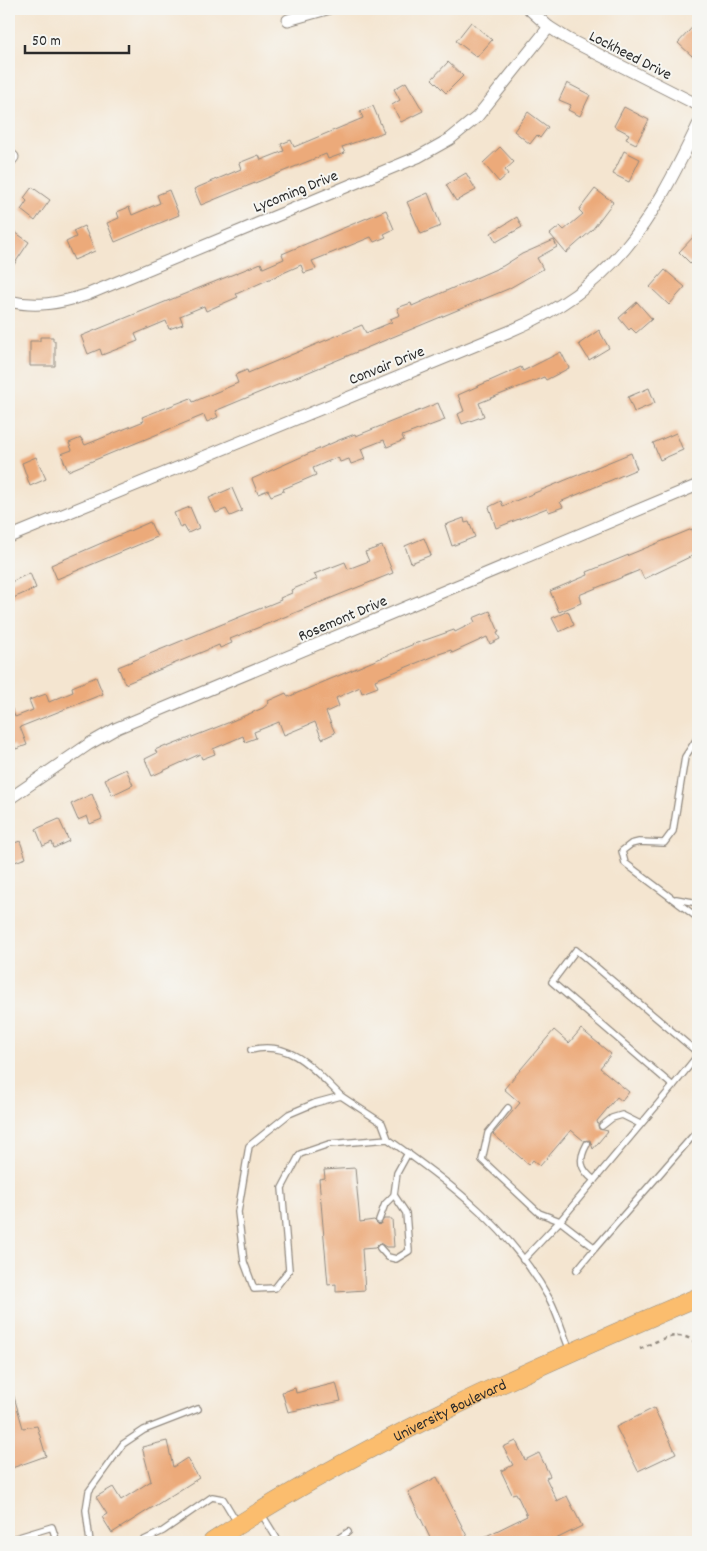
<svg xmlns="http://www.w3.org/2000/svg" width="707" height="1551" viewBox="0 0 707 1551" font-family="Dekko,sans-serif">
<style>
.building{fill:#ecaa7a}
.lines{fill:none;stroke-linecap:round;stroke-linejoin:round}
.service-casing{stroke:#90887e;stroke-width:8}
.minor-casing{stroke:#90887e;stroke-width:13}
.primary-casing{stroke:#90887e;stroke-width:19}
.path{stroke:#90887e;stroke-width:2.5;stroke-dasharray:4 4;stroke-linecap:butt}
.service{stroke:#fff;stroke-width:5.5}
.minor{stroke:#fff;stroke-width:11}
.primary{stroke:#fbbd6e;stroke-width:18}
.labels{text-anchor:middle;stroke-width:4;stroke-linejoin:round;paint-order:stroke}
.street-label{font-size:16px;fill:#2b2b2b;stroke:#f6f6f2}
</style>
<rect width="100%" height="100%" fill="#f6f6f2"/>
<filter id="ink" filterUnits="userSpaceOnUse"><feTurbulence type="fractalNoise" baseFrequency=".02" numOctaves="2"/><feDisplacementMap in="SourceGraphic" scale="10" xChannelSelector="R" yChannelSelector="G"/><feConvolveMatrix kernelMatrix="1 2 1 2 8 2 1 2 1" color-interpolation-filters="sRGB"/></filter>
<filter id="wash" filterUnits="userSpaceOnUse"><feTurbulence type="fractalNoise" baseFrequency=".0096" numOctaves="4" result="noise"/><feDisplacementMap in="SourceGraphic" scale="20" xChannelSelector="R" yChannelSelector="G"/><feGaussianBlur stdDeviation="1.12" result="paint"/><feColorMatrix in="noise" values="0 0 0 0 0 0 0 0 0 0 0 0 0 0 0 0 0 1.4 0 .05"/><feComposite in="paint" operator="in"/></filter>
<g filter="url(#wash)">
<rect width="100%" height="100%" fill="#f4e5d0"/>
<g id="blocks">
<g class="building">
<polygon points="698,21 698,49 692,56 678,43"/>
<polygon points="471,22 492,40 477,57 456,41"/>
<polygon points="448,62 463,76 446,93 432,79"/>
<polygon points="406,82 423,111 401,122 392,105 400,100 394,89"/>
<polygon points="567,83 590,95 580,116 568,110 571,105 559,100"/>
<polygon points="373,106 384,132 342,147 345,153 328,159 326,154 201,205 194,189 241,169 239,163 259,155 261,160 284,151 281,144 291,140 294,147 363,118 360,111"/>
<polygon points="624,107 649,120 636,144 626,139 629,134 614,126"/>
<polygon points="528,112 548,127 540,138 537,135 530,144 514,131"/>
<polygon points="500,147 514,162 505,170 508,174 499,182 483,163"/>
<polygon points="624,151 640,159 629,182 613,174"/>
<polygon points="466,173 476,190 456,201 446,185"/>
<polygon points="32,187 50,200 35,221 21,210 27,201 24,198"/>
<polygon points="595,189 613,202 592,230 566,253 550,234 560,226 564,230 583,214 579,210"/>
<polygon points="169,190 179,215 115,242 107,223 119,218 117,212 129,207 132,215 160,203 157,195"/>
<polygon points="428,193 441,226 421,234 407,202"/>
<polygon points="386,210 394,229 384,234 386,237 374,242 371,237 312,261 316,269 304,273 301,265 236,294 238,297 206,311 204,306 180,316 183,324 169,329 166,321 135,334 138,341 102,355 100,349 88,354 81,336 261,263 263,268 284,259 282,254"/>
<polygon points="517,217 522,227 496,242 491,233"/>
<polygon points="84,226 95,251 74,260 66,242 76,237 73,231"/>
<polygon points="9,228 29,242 9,272"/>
<polygon points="698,232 698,257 691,264 679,252"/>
<polygon points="554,240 557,247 537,258 543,269 508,289 215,411 218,417 207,422 204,415 68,471 61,454 72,450 69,443 81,438 85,445 144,421 142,417 191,398 193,402 238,383 235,375 247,370 248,373 362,325 366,333 392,322 390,319 400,315 397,308 411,303 412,306 503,266 522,254"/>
<polygon points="665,270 685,287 669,305 650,287"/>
<polygon points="637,302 652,319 636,333 631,328 629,330 619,318"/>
<polygon points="599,330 609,348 589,360 579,344"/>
<polygon points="40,337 53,337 53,341 55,341 55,366 30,366 30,341 40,341"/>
<polygon points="561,352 569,368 546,380 544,377 479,403 484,416 462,424 458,414 464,411 458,395 521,367 523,371"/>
<polygon points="649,388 655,403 634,412 628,397"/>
<polygon points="438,403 445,420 402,436 404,440 387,447 384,440 361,449 365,459 351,464 349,459 340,462 338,457 313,468 316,475 283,489 284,491 271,496 268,490 258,494 252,479 339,440 355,434 356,436"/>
<polygon points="676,433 683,450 660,460 653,443"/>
<polygon points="631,453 637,469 560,502 563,507 549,512 547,508 496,528 489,507 501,501 503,506"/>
<polygon points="36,457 46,479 30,486 22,463"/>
<polygon points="232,488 242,511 230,516 226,509 216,513 209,498"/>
<polygon points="190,507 199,528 188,533 184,526 180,528 174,513"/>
<polygon points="464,518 465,523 469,522 475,537 452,546 445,525"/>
<polygon points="150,522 157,537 57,579 51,565"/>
<polygon points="692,529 698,543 698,553 644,579 640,570 579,595 581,603 559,612 550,591 588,575 587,572"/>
<polygon points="424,538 431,555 411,563 405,546"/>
<polygon points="382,546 393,573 230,639 232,643 220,648 219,645 125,684 118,667 281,600 280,598 292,593 291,590 317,579 314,574 345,562 348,569 369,561 365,552"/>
<polygon points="30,573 36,588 11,599 9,583"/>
<polygon points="490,611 499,632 497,633 500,639 490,644 487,637 452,653 451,650 436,655 375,680 378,687 362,693 360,687 336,698 339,706 326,712 335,733 322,739 315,722 284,735 279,722 254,732 256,738 245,742 243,736 213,749 215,754 202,759 200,754 152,776 145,759 157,753 155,750 166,745 167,747 225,724 263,708 269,703 268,701 286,693 288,697 414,644 454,630 455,632 475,622 473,618"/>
<polygon points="568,611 574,625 559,632 552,618"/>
<polygon points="96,677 103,694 20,727 27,745 16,749 14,745 9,747 9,702 15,717 33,710 29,700 46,694 49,702 73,692 72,687"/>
<polygon points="126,769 133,785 112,795 105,779"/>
<polygon points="92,794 102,819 90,824 87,816 78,820 71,804"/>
<polygon points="59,819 69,841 54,848 52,842 43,846 36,829"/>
<polygon points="20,841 26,858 9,864 9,845"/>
<polygon points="581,1029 611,1054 600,1068 629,1092 622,1101 617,1097 597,1121 599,1129 608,1131 593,1149 590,1140 584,1141 571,1130 540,1166 533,1160 529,1165 493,1134 520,1103 504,1089 554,1030 569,1043"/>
<polygon points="355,1168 360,1222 374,1220 379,1225 384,1219 392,1219 394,1247 386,1247 380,1243 375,1248 362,1249 365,1290 336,1292 336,1284 328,1285 319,1179 325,1178 324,1170"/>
<polygon points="336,1383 341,1401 288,1412 282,1392 295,1388 296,1393"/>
<polygon points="12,1390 23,1428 37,1426 46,1456 9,1469 9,1391"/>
<polygon points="654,1408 676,1453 638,1471 616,1427"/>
<polygon points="167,1441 173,1467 187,1458 199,1478 112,1533 102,1517 107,1514 96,1497 113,1487 121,1500 151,1481 142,1447"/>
<polygon points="516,1441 525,1460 539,1453 550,1476 546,1478 557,1501 567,1496 582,1526 550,1542 474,1542 527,1516 516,1493 512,1494 501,1471 513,1465 503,1447"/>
<polygon points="437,1477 470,1542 432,1542 408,1492"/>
</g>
</g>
</g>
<g filter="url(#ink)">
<use href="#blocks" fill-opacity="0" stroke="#90887e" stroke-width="1"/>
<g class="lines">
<g class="service-casing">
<g id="service">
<polyline points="698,737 685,757 673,831 664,843 639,842 631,844 622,851 625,863 698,918"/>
<polyline points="676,899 698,903"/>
<path d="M251 1050C292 1040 314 1070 341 1096"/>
<polyline points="673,1086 698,1055"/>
<polyline points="508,1108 488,1133 482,1160 539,1213 560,1221 595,1248 698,1130"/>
<polyline points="602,1126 612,1118 622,1115 640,1124"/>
<path d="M388 1139 382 1123 341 1096 315 1103 289 1114 249 1146 238 1212 244 1262 254 1289 275 1288 289 1270 282 1188 300 1154 329 1144 388 1139C453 1186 510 1227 550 1300 558 1315 563 1334 570 1350"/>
<path d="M587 1144C578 1160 580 1169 594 1180"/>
<polyline points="379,1220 385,1204 394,1195 397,1173 408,1153"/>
<polyline points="380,1248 388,1257 396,1259 409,1251 406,1213 394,1195"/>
<polyline points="523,1260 560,1221 673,1086 552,982 576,950 698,1053"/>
<polyline points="577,1270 595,1248"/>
<polyline points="261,1513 279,1542"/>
<polyline points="9,1540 52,1527 57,1542"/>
<polyline points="90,1542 86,1510 89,1491 123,1444 144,1430 198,1409"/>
<polyline points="140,1542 163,1531 212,1497 223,1499 238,1524"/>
<polyline points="333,1542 348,1532"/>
</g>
</g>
<g class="minor-casing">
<g id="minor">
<polyline points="529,9 549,27 568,39 698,105"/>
<polyline points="288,20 327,9"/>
<polyline points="9,162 13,157"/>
<path d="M9 301C36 308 60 303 86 295L418 157 450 139 477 117 549 27"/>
<path d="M9 537 508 332C614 287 650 225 698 125"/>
<polyline points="9,799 89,744 117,728 698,485"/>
</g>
</g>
<g class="primary-casing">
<g id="primary">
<path id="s1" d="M212 1542C364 1441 531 1369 698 1297"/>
</g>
</g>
<path class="path" d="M640 1349C657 1341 683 1326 698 1346"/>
<use href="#service" class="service"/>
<use href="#minor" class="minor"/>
<use href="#primary" class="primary"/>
</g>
</g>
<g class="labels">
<g class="street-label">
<text transform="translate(631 54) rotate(27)" y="6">Lockheed Drive</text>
<text transform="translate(295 190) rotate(-22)" y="6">Lycoming Drive</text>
<text transform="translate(386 364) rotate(-22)" y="6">Convair Drive</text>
<text transform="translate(342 617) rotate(-23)" y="6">Rosemont Drive</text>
<text dy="6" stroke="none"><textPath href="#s1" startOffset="272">University Boulevard</textPath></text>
</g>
</g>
<rect width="707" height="1551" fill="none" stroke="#f6f6f2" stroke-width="30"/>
<path d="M25 45v8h104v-8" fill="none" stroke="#2b2b2b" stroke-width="2.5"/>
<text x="32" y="45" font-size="15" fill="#2b2b2b" stroke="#f6f6f2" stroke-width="4" paint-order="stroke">50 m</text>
</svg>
